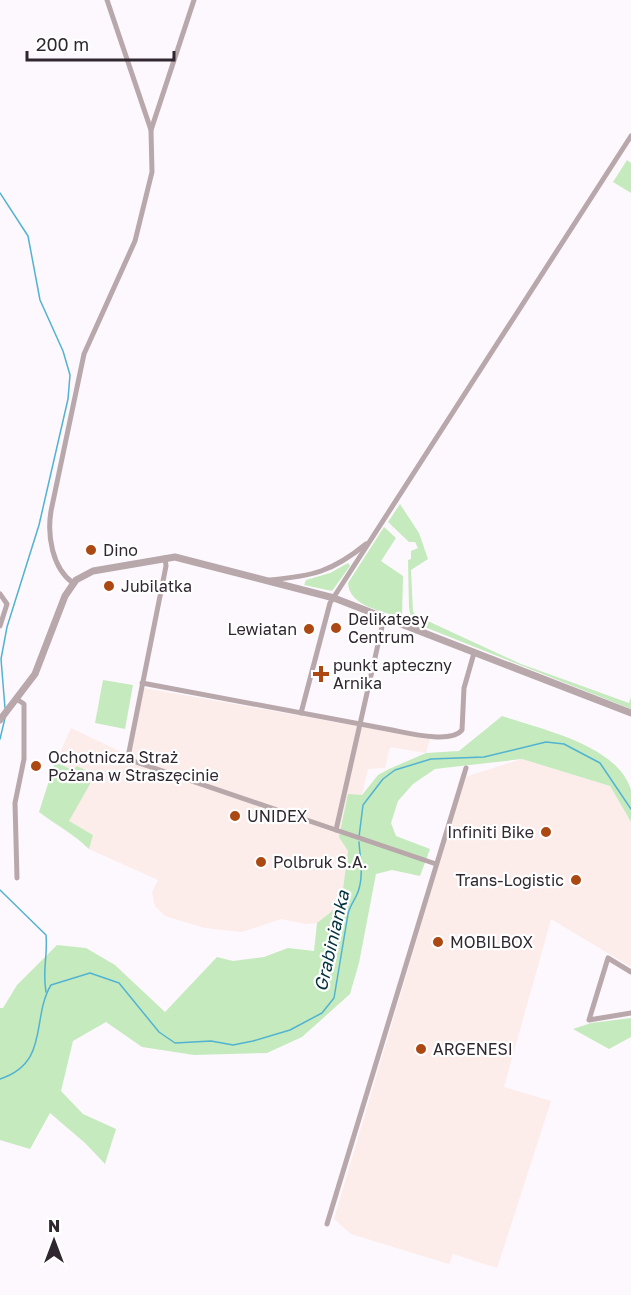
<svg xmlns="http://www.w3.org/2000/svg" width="631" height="1295" viewBox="0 0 631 1295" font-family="'Golos Text',sans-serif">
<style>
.industrial{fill:#fcecea}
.green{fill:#c5eabe}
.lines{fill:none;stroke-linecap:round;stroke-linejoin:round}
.stream{stroke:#51b3d1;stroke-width:1.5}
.minor{stroke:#b8a8ab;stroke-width:5}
.tertiary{stroke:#b8a8ab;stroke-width:7}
.poi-dot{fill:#ac4913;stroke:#fff;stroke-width:2}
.labels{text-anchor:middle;stroke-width:4.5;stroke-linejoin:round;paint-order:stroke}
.poi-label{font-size:16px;fill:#302730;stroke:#fff;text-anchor:start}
.water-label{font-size:18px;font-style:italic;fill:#01313d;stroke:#fff}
</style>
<rect width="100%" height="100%" fill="#fdf8fd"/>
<g class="industrial">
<polygon points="144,688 430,739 426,753 390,747 385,768 368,769 348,850 341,904 317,923 306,924 281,919 242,932 205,928 165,916 155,906 152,893 158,880 89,849 93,835 68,821 73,770 56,762 71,728 123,753 130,751"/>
<polygon points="522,759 610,786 631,822 631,967 551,919 504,1087 551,1101 497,1268 453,1254 449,1264 351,1234 334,1219 465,777"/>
</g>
<g class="green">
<polygon points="627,160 631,163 631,193 613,182"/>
<polygon points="400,504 419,533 428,559 411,570 413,612 417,616 521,664 629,703 631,697 631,709 412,622 409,608 408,560 411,559 411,551 418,548 415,542 409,542 388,522"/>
<path d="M384 527 396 538 381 561 403 576 402 618C384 611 349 607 348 583Z"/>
<polygon points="348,563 350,566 332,591 304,585 306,580 330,573"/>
<polygon points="103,680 133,685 125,729 95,723"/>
<path d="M502 716C540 729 618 745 631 790 631 799 631 813 631 822L610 786 522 759 435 769 413 784 398 801 391 823 396 836 430 849 420 876 392 870 376 874 359 963 350 994 302 1037 267 1053 194 1055 142 1047 106 1022 73 1041 61 1091 83 1114 116 1129 105 1164 85 1143 50 1113 30 1149 0 1140V1008H3L17 985 57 945 86 948 115 965 165 1012 217 957 233 961 264 957 288 948 314 951 317 923 341 904 348 851 339 837 348 794 362 795 378 775 389 769 426 753 459 751Z"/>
<path d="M55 762 73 770 77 766 95 775 69 821 93 835 89 849C74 834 56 825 39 812Z"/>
<polygon points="631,1018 631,1037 609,1049 573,1029 591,1023"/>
</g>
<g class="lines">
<g class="stream">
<polyline points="0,193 28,236 40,300 63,351 70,375 68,399 39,525 7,627 1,659 5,708"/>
<polyline points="0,739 5,718"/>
<polyline points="359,837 363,805 383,779 395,770 431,759 484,757 546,742 564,744 600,763 631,809"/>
<path d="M0 890 46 935C48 957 42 969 46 992"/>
<path d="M0 1079C50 1063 31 1018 51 985L90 973 119 983 159 1032 175 1043 211 1041 233 1045 253 1041 290 1030 322 1013 334 998 348 914C350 905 355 900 358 892 364 875 360 858 359 842"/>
</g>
<g class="minor">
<polyline points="151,130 194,0"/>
<polyline points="165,558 166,566 128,757 136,762 336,830"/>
<path d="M270 580C312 576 332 572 366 544"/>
<path d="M73 583C52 568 47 535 51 511L84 354 135 241 152 172 151 130 107 0"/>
<polyline points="0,594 7,604 0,626"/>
<polyline points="384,618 336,830 436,864"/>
<path d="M142 683 392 730C408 733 451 744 462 730L464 688 474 653"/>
<polyline points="301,713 330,603 631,136"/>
<polyline points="17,878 15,803 24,759 24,704 18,700"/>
<polyline points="631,972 608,958 589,1020 631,1013"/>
<polyline points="327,1224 466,768"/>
</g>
<polyline class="tertiary" points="0,720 35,674 65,596 76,580 93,571 175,557 334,598 631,713"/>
</g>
<g class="poi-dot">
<circle cx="91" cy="550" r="6"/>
<circle cx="109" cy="586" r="6"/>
<circle cx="336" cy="628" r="6"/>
<circle cx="309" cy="629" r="6"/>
<path d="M318 665h6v6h6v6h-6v6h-6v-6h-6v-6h6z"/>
<circle cx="36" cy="766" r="6"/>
<circle cx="235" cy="816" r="6"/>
<circle cx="546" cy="832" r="6"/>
<circle cx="261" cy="862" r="6"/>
<circle cx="576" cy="880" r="6"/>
<circle cx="438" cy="942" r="6"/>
<circle cx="421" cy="1049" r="6"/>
</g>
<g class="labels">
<g class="poi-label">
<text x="103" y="556">Dino</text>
<text x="121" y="592">Jubilatka</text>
<text x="348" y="625">Delikatesy<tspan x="348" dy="18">Centrum</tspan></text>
<text x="297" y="635" text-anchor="end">Lewiatan</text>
<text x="333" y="671">punkt apteczny<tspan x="333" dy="18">Arnika</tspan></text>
<text x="48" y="763">Ochotnicza Straż<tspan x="48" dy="18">Pożana w Straszęcinie</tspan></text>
<text x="247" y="822">UNIDEX</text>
<text x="534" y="838" text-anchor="end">Infiniti Bike</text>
<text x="273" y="868">Polbruk S.A.</text>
<text x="564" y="886" text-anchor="end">Trans-Logistic</text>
<text x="450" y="948">MOBILBOX</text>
<text x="433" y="1055">ARGENESI</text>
</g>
<g class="water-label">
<text transform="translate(332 941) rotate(-77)" y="6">Grabinianka</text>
</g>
</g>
<g transform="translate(54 1241)" stroke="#ffffff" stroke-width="4.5" paint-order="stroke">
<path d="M0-4.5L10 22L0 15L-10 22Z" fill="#302730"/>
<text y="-9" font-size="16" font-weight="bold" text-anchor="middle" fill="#302730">N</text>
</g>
<path d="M27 51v9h147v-9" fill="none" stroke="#302730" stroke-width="3"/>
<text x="36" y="51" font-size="18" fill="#302730" stroke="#ffffff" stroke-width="4.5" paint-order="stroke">200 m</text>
</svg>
